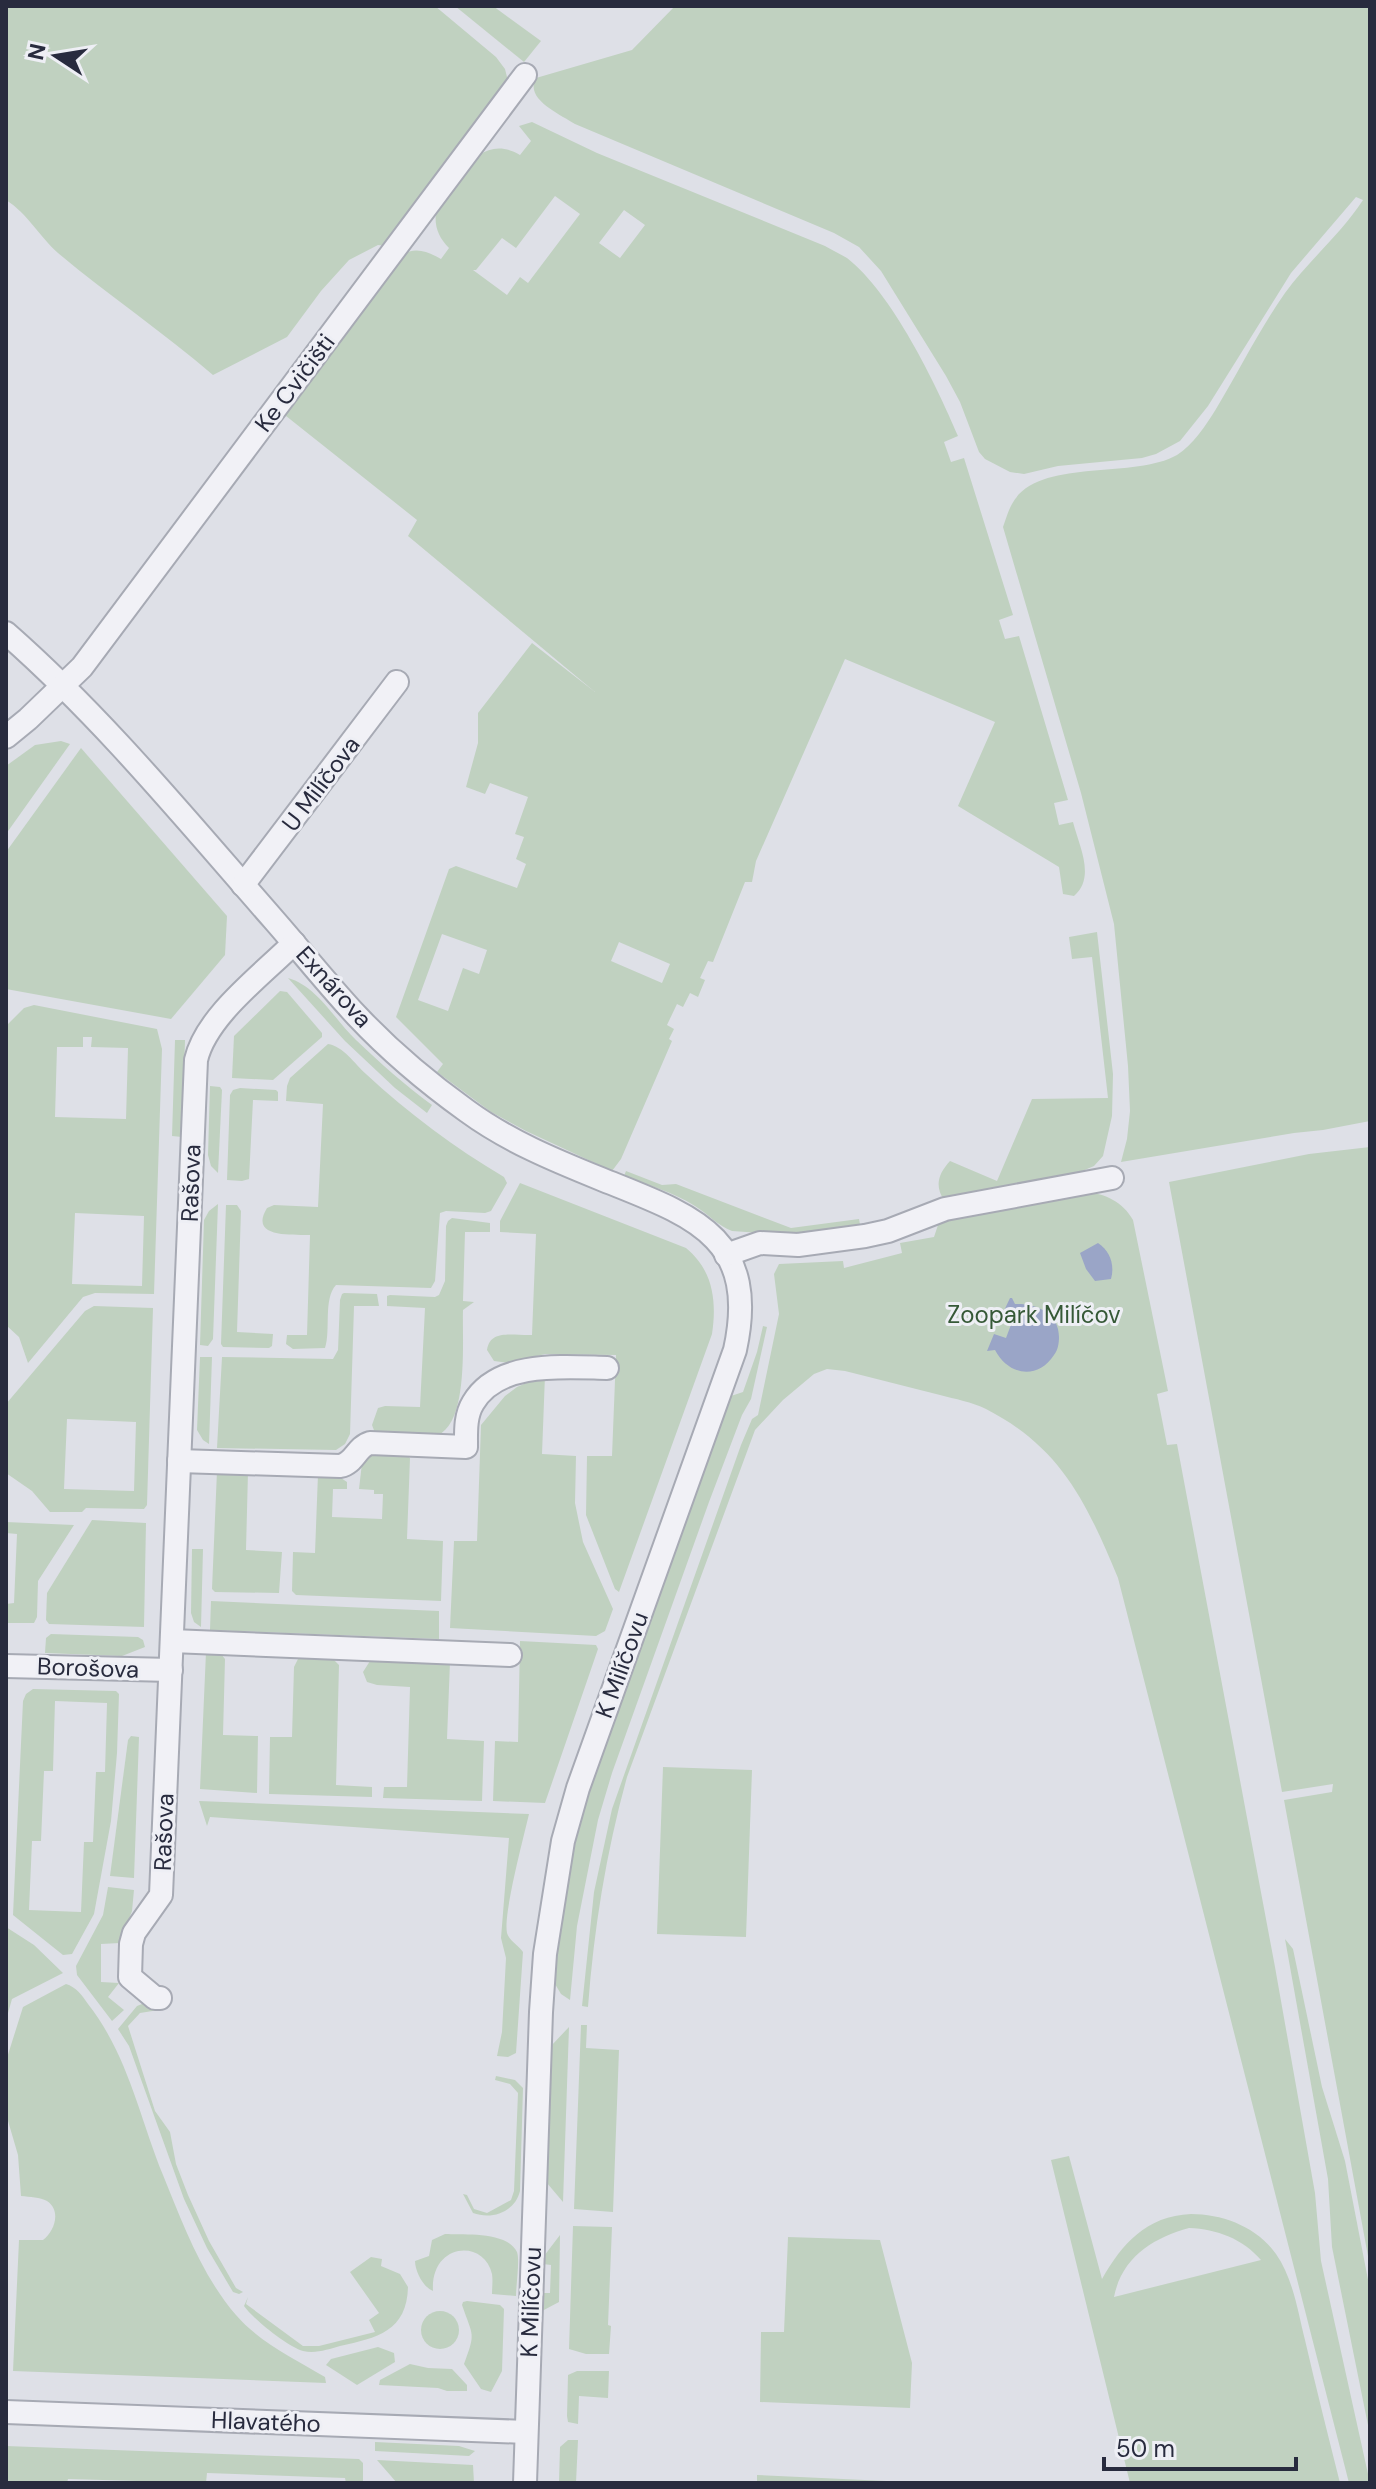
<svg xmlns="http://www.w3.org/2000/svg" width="1376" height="2489" viewBox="0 0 1376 2489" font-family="'DM Sans',sans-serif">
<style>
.green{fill:#c0d1c0;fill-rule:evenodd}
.water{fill:#9aa5c7}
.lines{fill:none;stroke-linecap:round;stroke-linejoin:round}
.minor-casing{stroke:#a7aab4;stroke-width:26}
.minor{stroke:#f1f1f6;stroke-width:22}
.labels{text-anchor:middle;stroke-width:6;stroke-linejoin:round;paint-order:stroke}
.street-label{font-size:24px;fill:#282b3e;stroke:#eeeff5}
.park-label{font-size:24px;fill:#365937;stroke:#eeeff5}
</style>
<rect width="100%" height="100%" fill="#dee0e7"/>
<g class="green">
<path d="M6 6H435L496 57 505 69 508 81 386 246 378 245 349 260 321 291 287 337 213 375C163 332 108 295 58 253 39 236 28 214 6 200Z"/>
<polygon points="455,6 493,6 541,41 524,62"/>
<path d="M675 6H1370V1121L1323 1130 1294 1133 1121 1162 1127 1139 1130 1111 1128 1066 1114 924 1081 793 1003 527C1006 519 1008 511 1012 504 1037 457 1133 480 1177 455 1193 445 1206 425 1216 409 1239 371 1259 330 1285 293 1309 260 1341 234 1363 200L1356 197 1291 273 1208 406 1180 441 1156 454 1142 458 1058 466 1024 474 1010 472 985 459 979 452 960 402 946 376 881 271 859 247 834 233 575 124C560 114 524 99 536 78L632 50Z"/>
<path d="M532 122 597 153 825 246C832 250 840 254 847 258 892 293 936 384 958 436L944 442 951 462 964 458 1013 615 999 620 1005 639 1019 636 1068 800 1054 803 1059 825 1073 822C1079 846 1096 877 1074 896L1063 894 1059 867 958 806 995 722 845 659 756 861 752 882H745L713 962 708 961 700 978 705 980 698 997 690 993 683 1007 677 1004 667 1025 674 1029 669 1039 672 1041 621 1159 612 1171 526 1131 491 1112 437 1072 443 1064 396 1017 449 869 456 866 517 888 526 864 516 859 524 837 515 834 528 797 490 783 485 794 466 787 478 743V713L532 643 595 692 408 536 417 520 281 412 402 255C416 246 428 252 441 259L449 248C439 238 434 227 436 212 456 183 478 130 520 155L531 141 519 126ZM555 196 580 214 528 283 520 277 507 295 473 270H476L502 238 516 248ZM624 210 645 225 620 258 599 243ZM442 934 487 950 479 974 463 968 448 1011 418 1000ZM619 942 670 964 662 983 611 961Z"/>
<polygon points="61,741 70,744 6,834 6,766 35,745"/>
<polygon points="81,748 227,916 225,955 171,1019 6,989 6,852"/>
<path d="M1097 932 1113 1074 1112 1116 1103 1156 1094 1166 1080 1172 944 1200C934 1185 939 1173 950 1161L997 1181 1032 1099 1108 1098 1092 957 1072 959 1069 937Z"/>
<path d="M288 978C317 986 335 1020 356 1040 380 1063 405 1085 432 1105L427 1113 395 1088 345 1041Z"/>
<polygon points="280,991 287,992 322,1033 322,1037 273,1080 232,1078 234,1036"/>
<path d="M34 1005 157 1029 162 1049 154 1294 95 1293 83 1297 28 1363 19 1337 6 1325V1026L24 1008ZM83 1037H92L91 1047 128 1048 126 1119 55 1117 57 1047H83ZM75 1213 144 1216 142 1286 72 1284Z"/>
<polygon points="175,1040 185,1040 182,1137 172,1136"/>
<path d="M328 1044C343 1046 355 1064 366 1074 408 1113 455 1148 504 1177L507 1183 491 1211 485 1213 446 1211 440 1213 435 1281 431 1288 336 1285C323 1299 331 1330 325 1348L293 1349 286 1344 287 1335H307L310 1235C294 1234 248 1239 267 1208L274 1205 318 1207 323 1104 286 1101 287 1086 290 1078Z"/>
<polygon points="210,1086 220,1087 222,1090 218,1173 211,1166 208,1155"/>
<polygon points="240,1088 276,1090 278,1092 278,1101 253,1100 249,1179 242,1181 227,1180 230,1095 233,1090"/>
<polygon points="1370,1147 1370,2267 1284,1800 1332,1792 1333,1784 1282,1792 1169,1182 1309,1154"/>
<path d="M626 1171 662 1185 676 1184 791 1228 859 1219 861 1230 801 1236 732 1231C718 1226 708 1214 695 1206 673 1192 648 1185 624 1176Z"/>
<path d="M520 1183 686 1248C713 1270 717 1301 712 1334L619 1592 615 1589 586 1515 587 1456H612L616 1355 545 1354 509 1363 494 1361 487 1350C490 1328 515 1336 532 1335L536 1234 500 1232V1221Z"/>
<path d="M1084 1192C1105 1193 1123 1202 1133 1220L1168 1391 1157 1394 1167 1445 1177 1444 1275 1967 1315 2193 1321 2261 1370 2483H1349L1118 1578C1087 1504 1062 1448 986 1409 972 1402 955 1399 940 1395 908 1387 877 1379 845 1371L827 1369 814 1374 783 1400 755 1430 627 1777C606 1853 594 1928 588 2007L582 2006 594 1892 612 1809 741 1445 752 1419 758 1415 779 1314 774 1274 779 1264 843 1261 844 1268 902 1253 900 1243 934 1237 938 1225 945 1217Z"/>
<polygon points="218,1204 213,1339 208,1346 200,1345 204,1220 209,1211"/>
<polygon points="226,1205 237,1205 241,1211 237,1332 273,1334 272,1346 269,1348 223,1347 221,1344"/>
<path d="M452 1218 490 1223V1232H465L463 1301 474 1302 463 1310C462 1338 469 1422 438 1435 428 1438 388 1433 375 1433L372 1425 378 1408 385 1406 420 1407 425 1308 387 1306V1296L390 1295 435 1297 439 1295 445 1281 446 1226 448 1221Z"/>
<polygon points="344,1293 377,1294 379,1306 354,1306 350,1434 345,1444 336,1450 217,1448 222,1357 333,1359 338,1350 340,1300 342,1294"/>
<path d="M94 1306 153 1308 147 1505 144 1509 86 1508 82 1512H50L32 1491 6 1473V1404L85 1311ZM67 1419 136 1422 134 1491 64 1489Z"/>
<polygon points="763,1326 767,1327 751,1399 742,1415 709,1502 612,1773 598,1820 577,1926 570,2000 561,1994 555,1984 560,1922 568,1873 587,1792 731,1396 743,1392 757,1352"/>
<polygon points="200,1357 212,1357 209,1444 203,1440 197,1430"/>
<polygon points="545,1375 542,1454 576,1456 575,1503 583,1542 613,1609 605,1631 596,1636 450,1628 454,1541 477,1541 481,1425 505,1396 517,1387"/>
<polygon points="370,1454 405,1455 410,1458 407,1539 443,1541 441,1601 296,1595 292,1591 293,1552 315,1553 318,1474 338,1476 347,1482 347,1489 333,1489 332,1517 382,1519 383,1494 374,1494 374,1490 359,1489 362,1463"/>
<polygon points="217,1471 248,1472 246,1550 282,1552 279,1593 215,1592 212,1589"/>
<polygon points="92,1520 146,1523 144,1627 49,1624 46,1620 47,1593"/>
<polygon points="6,1522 74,1525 38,1581 37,1617 34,1623 6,1623 6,1604 14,1603 17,1534 6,1533"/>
<polygon points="192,1549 203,1549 201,1627 194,1622 191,1613"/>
<polygon points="211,1601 439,1611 439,1639 210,1630"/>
<polygon points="51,1634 138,1637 143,1640 145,1647 122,1656 45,1653 46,1638"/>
<polygon points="520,1641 596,1645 598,1649 545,1803 493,1801 495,1741 518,1742"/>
<polygon points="206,1652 221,1654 225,1659 223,1735 258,1736 257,1793 200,1789"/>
<polygon points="305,1657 333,1659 339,1665 336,1785 372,1787 372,1797 269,1794 270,1737 292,1737 294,1667 298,1659"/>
<polygon points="370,1661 450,1662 447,1739 484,1741 482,1801 383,1798 384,1787 407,1787 410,1687 377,1685 367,1682 363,1672"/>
<path d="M33 1689 116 1691 119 1694 117 1753 111 1821 94 1914 72 1954 63 1955 13 1915 23 1701 26 1694ZM55 1701 107 1703 105 1772H96L93 1842H84L81 1912 29 1910 32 1841H41L44 1771H53Z"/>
<polygon points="131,1736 139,1737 134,1878 110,1876 128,1740"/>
<polygon points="663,1767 752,1770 746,1937 657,1934"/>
<path d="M199 1801 529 1814C524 1836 503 1914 507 1933 509 1940 519 1946 523 1952L516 2053 508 2057 497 2056 502 2032 506 1958 501 1938 509 1838 210 1817 207 1826Z"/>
<polygon points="108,1887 134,1890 132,1911 120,1943 101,1944 101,1982 119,1983 108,1997 124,2010 112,2021 77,1975 76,1966 103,1915"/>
<polygon points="6,1927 34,1945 63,1973 12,1999 6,2020"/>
<polygon points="1285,1939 1293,1949 1322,2087 1345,2161 1370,2290 1370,2435 1332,2247 1328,2179"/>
<path d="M66 1984C76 1987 82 1995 88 2004 128 2055 139 2116 163 2175 182 2222 202 2276 236 2315 259 2342 295 2359 325 2377L326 2383 13 2371 19 2240H43C54 2232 62 2211 47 2201 40 2197 30 2197 21 2196L18 2155 6 2114V2061L23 2007Z"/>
<polygon points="142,2004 165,2005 165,2009 140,2013 128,2026 155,2111 170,2132 176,2164 188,2195 209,2241 236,2288 243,2292 239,2294 233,2292 207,2248 184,2199 129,2046 118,2029 137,2006"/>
<polygon points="581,2025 587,2025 586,2048 619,2050 613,2212 574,2209"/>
<polygon points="569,2027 563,2202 547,2183 551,2046"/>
<path d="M496 2076 515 2080 523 2088 520 2191C515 2212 492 2220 473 2213L463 2194 467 2195 474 2209 487 2213 511 2200 514 2191 518 2093 510 2084 495 2080Z"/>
<path d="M1069 2156 1102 2279C1122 2244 1146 2216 1191 2214 1223 2214 1257 2227 1276 2254 1293 2278 1298 2312 1305 2340 1316 2388 1328 2435 1340 2483H1130L1051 2160ZM1189 2228C1217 2229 1243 2239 1261 2260L1114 2297C1122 2257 1153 2238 1189 2228Z"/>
<polygon points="573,2226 612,2227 608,2325 611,2326 609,2354 586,2354 569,2349"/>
<path d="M445 2234C463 2235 507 2231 517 2252 520 2260 516 2286 516 2296L492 2294C492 2288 493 2281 492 2274 484 2238 430 2243 433 2291 423 2287 415 2271 415 2261L429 2256 432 2240Z"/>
<polygon points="560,2235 559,2302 542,2311 542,2293 550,2293 551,2265 543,2264 544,2256"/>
<polygon points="788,2237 880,2240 912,2363 910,2408 760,2402 761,2332 784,2332"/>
<path d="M371 2257 382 2259 381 2266 400 2274 408 2287C407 2331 377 2338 340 2346 329 2349 316 2354 303 2351 288 2347 253 2319 244 2306L248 2297 246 2304 303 2346H319L375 2332 369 2320 379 2313 350 2272Z"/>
<path d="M467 2301 500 2305 504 2309 502 2371 491 2392 481 2389 464 2364C476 2332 473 2337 462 2305L463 2302Z"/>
<circle cx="440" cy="2330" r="19"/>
<polygon points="378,2347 394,2353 395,2362 357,2385 326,2365 331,2359"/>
<polygon points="410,2364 428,2368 452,2369 467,2385 467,2391 447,2391 438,2388 379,2385 380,2380"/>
<polygon points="577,2371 609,2371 608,2398 579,2396 578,2424 568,2422 567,2416 568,2375"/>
<polygon points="568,2440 578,2440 576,2483 559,2483 560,2447"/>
<polygon points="375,2442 459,2446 475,2451 469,2456 375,2451"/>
<polygon points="6,2446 359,2459 363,2463 363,2483 346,2483 345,2478 207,2473 206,2483 68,2479 67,2483 6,2482"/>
<polygon points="377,2460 473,2465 474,2483 397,2483"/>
<polygon points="757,2475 908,2482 908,2483 757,2483"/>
</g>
<g class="water">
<path d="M1098 1243C1110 1251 1115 1265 1111 1279L1095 1281 1086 1269 1080 1253Z"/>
<path d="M1010 1298H1012L1015 1304C1036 1303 1059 1313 1059 1337 1059 1343 1058 1350 1054 1355 1037 1381 1008 1375 995 1350L987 1351 994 1334 1006 1338 1012 1322 1001 1317Z"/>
</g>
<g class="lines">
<g class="minor-casing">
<g id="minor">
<path d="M6 633C104 719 188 822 274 920 302 952 328 985 357 1016 390 1051 428 1083 467 1111 508 1141 554 1160 601 1179 690 1215 760 1235 735 1350L578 1788 563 1841 545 1954 541 2012 525 2483"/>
<polyline points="6,737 28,719 82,667 525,75"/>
<polyline points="243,885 397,682"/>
<polyline points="726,1255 760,1243 798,1245 865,1236 888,1231 945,1209 1112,1178"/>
<path d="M179 1461 340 1466C355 1463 356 1447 370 1443L466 1447C466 1432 465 1416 473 1403 498 1360 565 1367 607 1368"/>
<polyline points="172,1641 510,1655"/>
<polyline points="6,1666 171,1670"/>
<path d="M160 1998H155L130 1977 131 1944 134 1933 161 1895 196 1060C206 1016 262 975 294 943"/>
<polyline points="6,2412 526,2432"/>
</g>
</g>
<use href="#minor" class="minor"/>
</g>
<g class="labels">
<g class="street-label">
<text transform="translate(295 383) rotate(-53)" y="8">Ke Cvičišti</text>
<text transform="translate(321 784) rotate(-53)" y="8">U Milíčova</text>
<text transform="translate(334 987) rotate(48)" y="8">Exnárova</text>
<text transform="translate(191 1183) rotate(-88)" y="8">Rašova</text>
<text transform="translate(622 1665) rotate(-70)" y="8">K Milíčovu</text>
<text transform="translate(88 1668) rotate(2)" y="8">Borošova</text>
<text transform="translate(164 1832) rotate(-88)" y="8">Rašova</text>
<text transform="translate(531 2302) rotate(-88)" y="8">K Milíčovu</text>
<text transform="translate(266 2422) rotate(2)" y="8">Hlavatého</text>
</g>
<g class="park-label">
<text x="1034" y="1323">Zoopark Milíčov</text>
</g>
</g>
<rect width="1376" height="2489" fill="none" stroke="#282b3e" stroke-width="16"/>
<g transform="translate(56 56) rotate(282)" stroke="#eeeff5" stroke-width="6" paint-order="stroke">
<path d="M0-6L14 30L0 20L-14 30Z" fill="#282b3e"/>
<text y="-12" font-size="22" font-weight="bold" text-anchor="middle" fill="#282b3e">N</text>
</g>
<path d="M1104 2457v12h192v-12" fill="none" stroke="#282b3e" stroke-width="4"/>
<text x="1116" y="2457" font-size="24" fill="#282b3e" stroke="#eeeff5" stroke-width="6" paint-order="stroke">50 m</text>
</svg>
